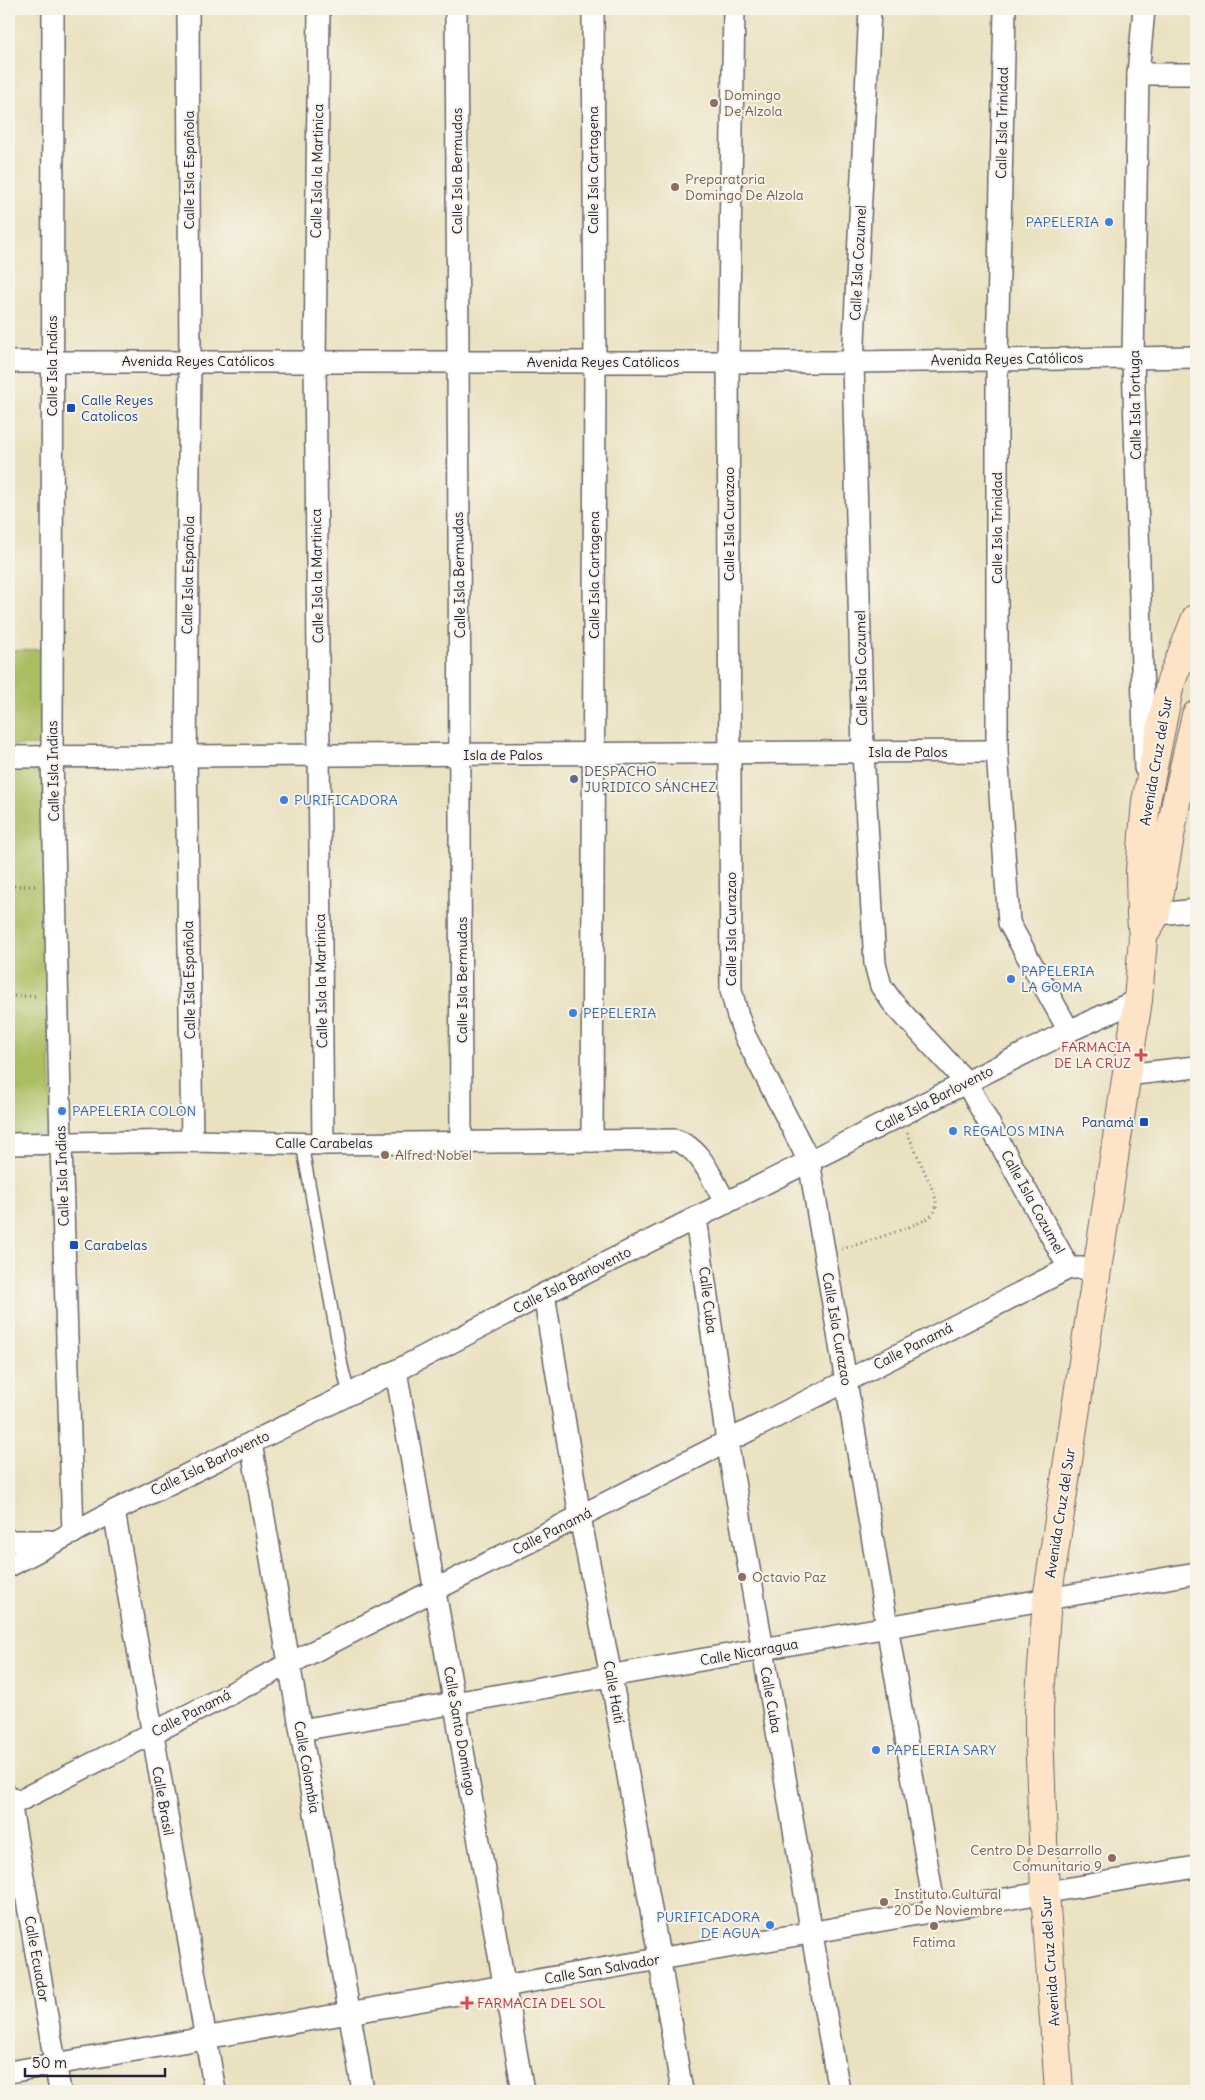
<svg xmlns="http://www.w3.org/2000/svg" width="1205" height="2100" viewBox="0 0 1205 2100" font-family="Delius,sans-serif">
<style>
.green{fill:#aabd61;stroke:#66704e}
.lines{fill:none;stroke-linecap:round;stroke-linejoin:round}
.lane-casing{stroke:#68656a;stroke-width:14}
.street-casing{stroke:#68656a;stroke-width:24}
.secondary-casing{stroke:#68656a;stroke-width:30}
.path{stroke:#68656a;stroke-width:3;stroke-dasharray:1 4;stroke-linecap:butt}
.lane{stroke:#fff;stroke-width:11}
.street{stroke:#fff;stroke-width:21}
.secondary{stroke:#fee4c6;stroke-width:28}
.education-dot{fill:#8d6e63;stroke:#f7f3e8;stroke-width:2}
.shop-dot{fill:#3f7fe0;stroke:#f7f3e8;stroke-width:2}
.transit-dot{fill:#1a4fb4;stroke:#f7f3e8;stroke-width:2}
.service-dot{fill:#5c6f8a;stroke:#f7f3e8;stroke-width:2}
.health-dot{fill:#e0444e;stroke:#f7f3e8;stroke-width:2}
.labels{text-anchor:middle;stroke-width:4;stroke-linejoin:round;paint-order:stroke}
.education-label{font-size:14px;fill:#785e54;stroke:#f7f3e8;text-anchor:start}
.street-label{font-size:14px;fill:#22223b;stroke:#f7f3e8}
.shop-label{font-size:14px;fill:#366cbe;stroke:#f7f3e8;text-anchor:start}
.transit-label{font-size:14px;fill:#164399;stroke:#f7f3e8;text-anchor:start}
.service-label{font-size:14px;fill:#4e5e75;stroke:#f7f3e8;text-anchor:start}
.health-label{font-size:14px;fill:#be3a42;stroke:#f7f3e8;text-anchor:end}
</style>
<rect width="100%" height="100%" fill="#f7f3e8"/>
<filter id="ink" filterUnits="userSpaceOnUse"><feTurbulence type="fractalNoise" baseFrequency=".02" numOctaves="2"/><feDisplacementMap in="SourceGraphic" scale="10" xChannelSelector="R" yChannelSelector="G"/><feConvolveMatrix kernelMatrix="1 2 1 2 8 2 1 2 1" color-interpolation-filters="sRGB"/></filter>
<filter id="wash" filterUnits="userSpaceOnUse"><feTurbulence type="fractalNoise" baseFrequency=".0096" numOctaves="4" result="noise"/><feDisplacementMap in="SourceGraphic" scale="20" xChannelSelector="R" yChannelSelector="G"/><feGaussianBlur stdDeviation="1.12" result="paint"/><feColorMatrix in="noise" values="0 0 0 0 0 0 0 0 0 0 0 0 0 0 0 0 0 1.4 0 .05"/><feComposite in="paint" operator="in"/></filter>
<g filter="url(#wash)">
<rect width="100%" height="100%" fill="#eae1c0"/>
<g class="green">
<polygon points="43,649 43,745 9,746 9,651"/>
<polygon points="43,768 52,1134 9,1135 9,769"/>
</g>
</g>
<g filter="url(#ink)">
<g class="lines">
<g class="lane-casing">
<polyline id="lane" points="302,1144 342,1366 349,1394"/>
</g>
<g class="street-casing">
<g id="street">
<polyline points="53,9 52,757 61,1143 73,1533"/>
<polyline points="188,9 190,361 186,757 192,1141"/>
<polyline points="319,9 315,361 323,1144"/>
<path d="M456 9C457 387 462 764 461 1142"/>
<polyline points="734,9 728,362 731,990 737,1013 745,1036 809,1161 935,1911"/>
<polyline points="870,9 853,362 863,752 875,964 881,986 893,1003 966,1082 1069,1268"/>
<polyline points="1005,9 997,359 997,751 1009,923 1069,1031"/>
<polyline points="1144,9 1138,74 1133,358 1145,768"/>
<polyline points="1138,74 1196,74"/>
<polyline points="9,362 853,362 1196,357"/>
<polyline points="9,757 997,751"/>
<polyline points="1141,916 1196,910"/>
<polyline points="1126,1075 1196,1067"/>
<polyline points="592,1141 595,362 593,9"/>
<path d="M9 1144 192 1141 323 1144 675 1140C703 1149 711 1179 726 1203"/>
<polyline points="696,1218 727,1441 839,2091"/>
<polyline points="544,1294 580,1517 611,1676 682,2091"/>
<polyline points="396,1371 523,2091"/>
<polyline points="251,1443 363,2091"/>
<polyline points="114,1511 215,2091"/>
<polyline points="9,1541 51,1541"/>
<polyline points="9,1566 114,1511 396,1371 544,1294 1069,1031 1138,1000"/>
<polyline points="301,1730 1196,1573"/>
<polyline points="9,1796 60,2091"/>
<polyline points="9,1806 1069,1268 1082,1268"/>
<polyline points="9,2072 935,1911 1196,1867"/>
</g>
</g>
<g class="secondary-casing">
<g id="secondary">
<polyline points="1147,930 1156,914 1176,803 1196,715"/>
<polyline points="1059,2091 1045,1892 1039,1731 1039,1709 1047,1599 1138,1000 1143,938 1141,916 1140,871 1146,801 1170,684 1196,618"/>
</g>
</g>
<g class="path">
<polyline points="9,886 37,886"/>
<polyline points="9,996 39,996"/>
<path d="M842 1249C859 1244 922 1225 931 1216 938 1209 937 1202 934 1193L907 1132"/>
</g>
<use href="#lane" class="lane"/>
<use href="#street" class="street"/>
<use href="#secondary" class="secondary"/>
</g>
</g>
<g class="education-dot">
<circle cx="714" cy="103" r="5"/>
<circle cx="675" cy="187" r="5"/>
<circle cx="385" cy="1155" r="5"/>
<circle cx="742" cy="1577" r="5"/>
<circle cx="1112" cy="1858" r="5"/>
<circle cx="884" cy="1902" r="5"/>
<circle cx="934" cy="1926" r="5"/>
</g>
<g class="shop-dot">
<circle cx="1109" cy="222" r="5"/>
<circle cx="284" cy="800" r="5"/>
<circle cx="1011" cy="979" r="5"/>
<circle cx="573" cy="1013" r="5"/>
<circle cx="62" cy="1111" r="5"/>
<circle cx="953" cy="1131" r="5"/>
<circle cx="876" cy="1750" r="5"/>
<circle cx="770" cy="1925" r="5"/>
</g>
<g class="transit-dot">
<rect x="66" y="403" width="10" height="10" rx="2.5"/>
<rect x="1139" y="1117" width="10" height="10" rx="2.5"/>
<rect x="69" y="1240" width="10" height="10" rx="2.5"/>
</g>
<circle class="service-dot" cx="574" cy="779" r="5"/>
<g class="health-dot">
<path d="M1138.5 1047.5h5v5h5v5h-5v5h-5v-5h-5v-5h5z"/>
<path d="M464.5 1995.5h5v5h5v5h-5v5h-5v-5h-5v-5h5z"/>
</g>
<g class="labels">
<g class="education-label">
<text x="724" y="100">Domingo<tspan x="724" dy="16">De Alzola</tspan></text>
<text x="685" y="184">Preparatoria<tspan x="685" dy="16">Domingo De Alzola</tspan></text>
<text x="395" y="1160">Alfred Nobel</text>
<text x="752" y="1582">Octavio Paz</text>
<text x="1102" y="1855" text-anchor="end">Centro De Desarrollo<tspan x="1102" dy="16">Comunitario 9</tspan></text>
<text x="894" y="1899">Instituto Cultural<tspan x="894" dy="16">20 De Noviembre</tspan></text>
<text x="934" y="1947" text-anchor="middle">Fatima</text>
</g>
<g class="street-label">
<text transform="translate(1002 123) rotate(-89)" y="5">Calle Isla Trinidad</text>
<text transform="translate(189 170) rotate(-90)" y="5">Calle Isla Española</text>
<text transform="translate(593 170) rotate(-90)" y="5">Calle Isla Cartagena</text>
<text transform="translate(317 171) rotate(-89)" y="5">Calle Isla la Martinica</text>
<text transform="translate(457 171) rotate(-90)" y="5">Calle Isla Bermudas</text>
<text transform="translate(858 263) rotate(-87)" y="5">Calle Isla Cozumel</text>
<text transform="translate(1007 359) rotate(-1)" y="5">Avenida Reyes Católicos</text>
<text x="198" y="366">Avenida Reyes Católicos</text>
<text x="603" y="367">Avenida Reyes Católicos</text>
<text transform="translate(52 366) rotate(-90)" y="5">Calle Isla Indias</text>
<text transform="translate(1135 405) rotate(-91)" y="5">Calle Isla Tortuga</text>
<text transform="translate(729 524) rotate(-90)" y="5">Calle Isla Curazao</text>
<text transform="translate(997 528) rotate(-90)" y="5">Calle Isla Trinidad</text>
<text transform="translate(188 575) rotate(-89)" y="5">Calle Isla Española</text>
<text transform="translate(459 575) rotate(-91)" y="5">Calle Isla Bermudas</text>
<text transform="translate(594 575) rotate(-90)" y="5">Calle Isla Cartagena</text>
<text transform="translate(317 576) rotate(-91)" y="5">Calle Isla la Martinica</text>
<text transform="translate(861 668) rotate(-91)" y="5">Calle Isla Cozumel</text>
<text x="908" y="757">Isla de Palos</text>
<text x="503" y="760">Isla de Palos</text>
<text transform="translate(1156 761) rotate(-80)" y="5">Avenida Cruz del Sur</text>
<text transform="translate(53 771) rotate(-91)" y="5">Calle Isla Indias</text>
<text transform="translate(731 929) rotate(-90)" y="5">Calle Isla Curazao</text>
<text transform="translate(189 980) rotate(-91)" y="5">Calle Isla Española</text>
<text transform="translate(462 980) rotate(-90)" y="5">Calle Isla Bermudas</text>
<text transform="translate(321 981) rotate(-91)" y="5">Calle Isla la Martinica</text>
<text transform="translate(934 1099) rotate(-27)" y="5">Calle Isla Barlovento</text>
<text x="324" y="1148">Calle Carabelas</text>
<text transform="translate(62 1176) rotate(-92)" y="5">Calle Isla Indias</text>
<text transform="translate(1033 1202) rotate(61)" y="5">Calle Isla Cozumel</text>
<text transform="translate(572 1280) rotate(-27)" y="5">Calle Isla Barlovento</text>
<text transform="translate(708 1300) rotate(83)" y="5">Calle Cuba</text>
<text transform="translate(837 1329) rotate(80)" y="5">Calle Isla Curazao</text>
<text transform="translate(913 1346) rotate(-27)" y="5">Calle Panamá</text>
<text transform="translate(210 1463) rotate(-26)" y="5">Calle Isla Barlovento</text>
<text transform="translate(1060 1513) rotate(-81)" y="5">Avenida Cruz del Sur</text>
<text transform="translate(552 1531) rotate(-27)" y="5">Calle Panamá</text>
<text transform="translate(749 1652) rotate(-10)" y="5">Calle Nicaragua</text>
<text transform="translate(614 1692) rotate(80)" y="5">Calle Haití</text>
<text transform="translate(771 1700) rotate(80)" y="5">Calle Cuba</text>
<text transform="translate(191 1713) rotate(-27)" y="5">Calle Panamá</text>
<text transform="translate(460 1731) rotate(80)" y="5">Calle Santo Domingo</text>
<text transform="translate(307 1767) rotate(80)" y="5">Calle Colombia</text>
<text transform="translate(163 1801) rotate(80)" y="5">Calle Brasil</text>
<text transform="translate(37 1959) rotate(80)" y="5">Calle Ecuador</text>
<text transform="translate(1050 1961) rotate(-94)" y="5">Avenida Cruz del Sur</text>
<text transform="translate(602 1969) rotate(-10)" y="5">Calle San Salvador</text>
</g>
<g class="shop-label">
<text x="1099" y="227" text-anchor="end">PAPELERIA</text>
<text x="294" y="805">PURIFICADORA</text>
<text x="1021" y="976">PAPELERIA<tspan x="1021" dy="16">LA GOMA</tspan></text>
<text x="583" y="1018">PEPELERIA</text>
<text x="72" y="1116">PAPELERIA COLON</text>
<text x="963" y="1136">REGALOS MINA</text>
<text x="886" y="1755">PAPELERIA SARY</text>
<text x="760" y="1922" text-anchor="end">PURIFICADORA<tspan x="760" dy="16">DE AGUA</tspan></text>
</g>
<g class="transit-label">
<text x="81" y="405">Calle Reyes<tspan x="81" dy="16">Catolicos</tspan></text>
<text x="1134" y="1127" text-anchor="end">Panamá</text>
<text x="84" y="1250">Carabelas</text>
</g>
<g class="service-label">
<text x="584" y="776">DESPACHO<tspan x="584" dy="16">JURIDICO SÁNCHEZ</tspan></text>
</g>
<g class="health-label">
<text x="1131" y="1052">FARMACIA<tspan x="1131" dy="16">DE LA CRUZ</tspan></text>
<text x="477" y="2008" text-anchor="start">FARMACIA DEL SOL</text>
</g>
</g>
<rect width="1205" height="2100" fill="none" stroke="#f7f3e8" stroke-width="30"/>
<path d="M25 2068v8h140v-8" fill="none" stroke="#22223b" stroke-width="2.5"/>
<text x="32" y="2068" font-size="15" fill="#22223b" stroke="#f7f3e8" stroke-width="4" paint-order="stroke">50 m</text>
</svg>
